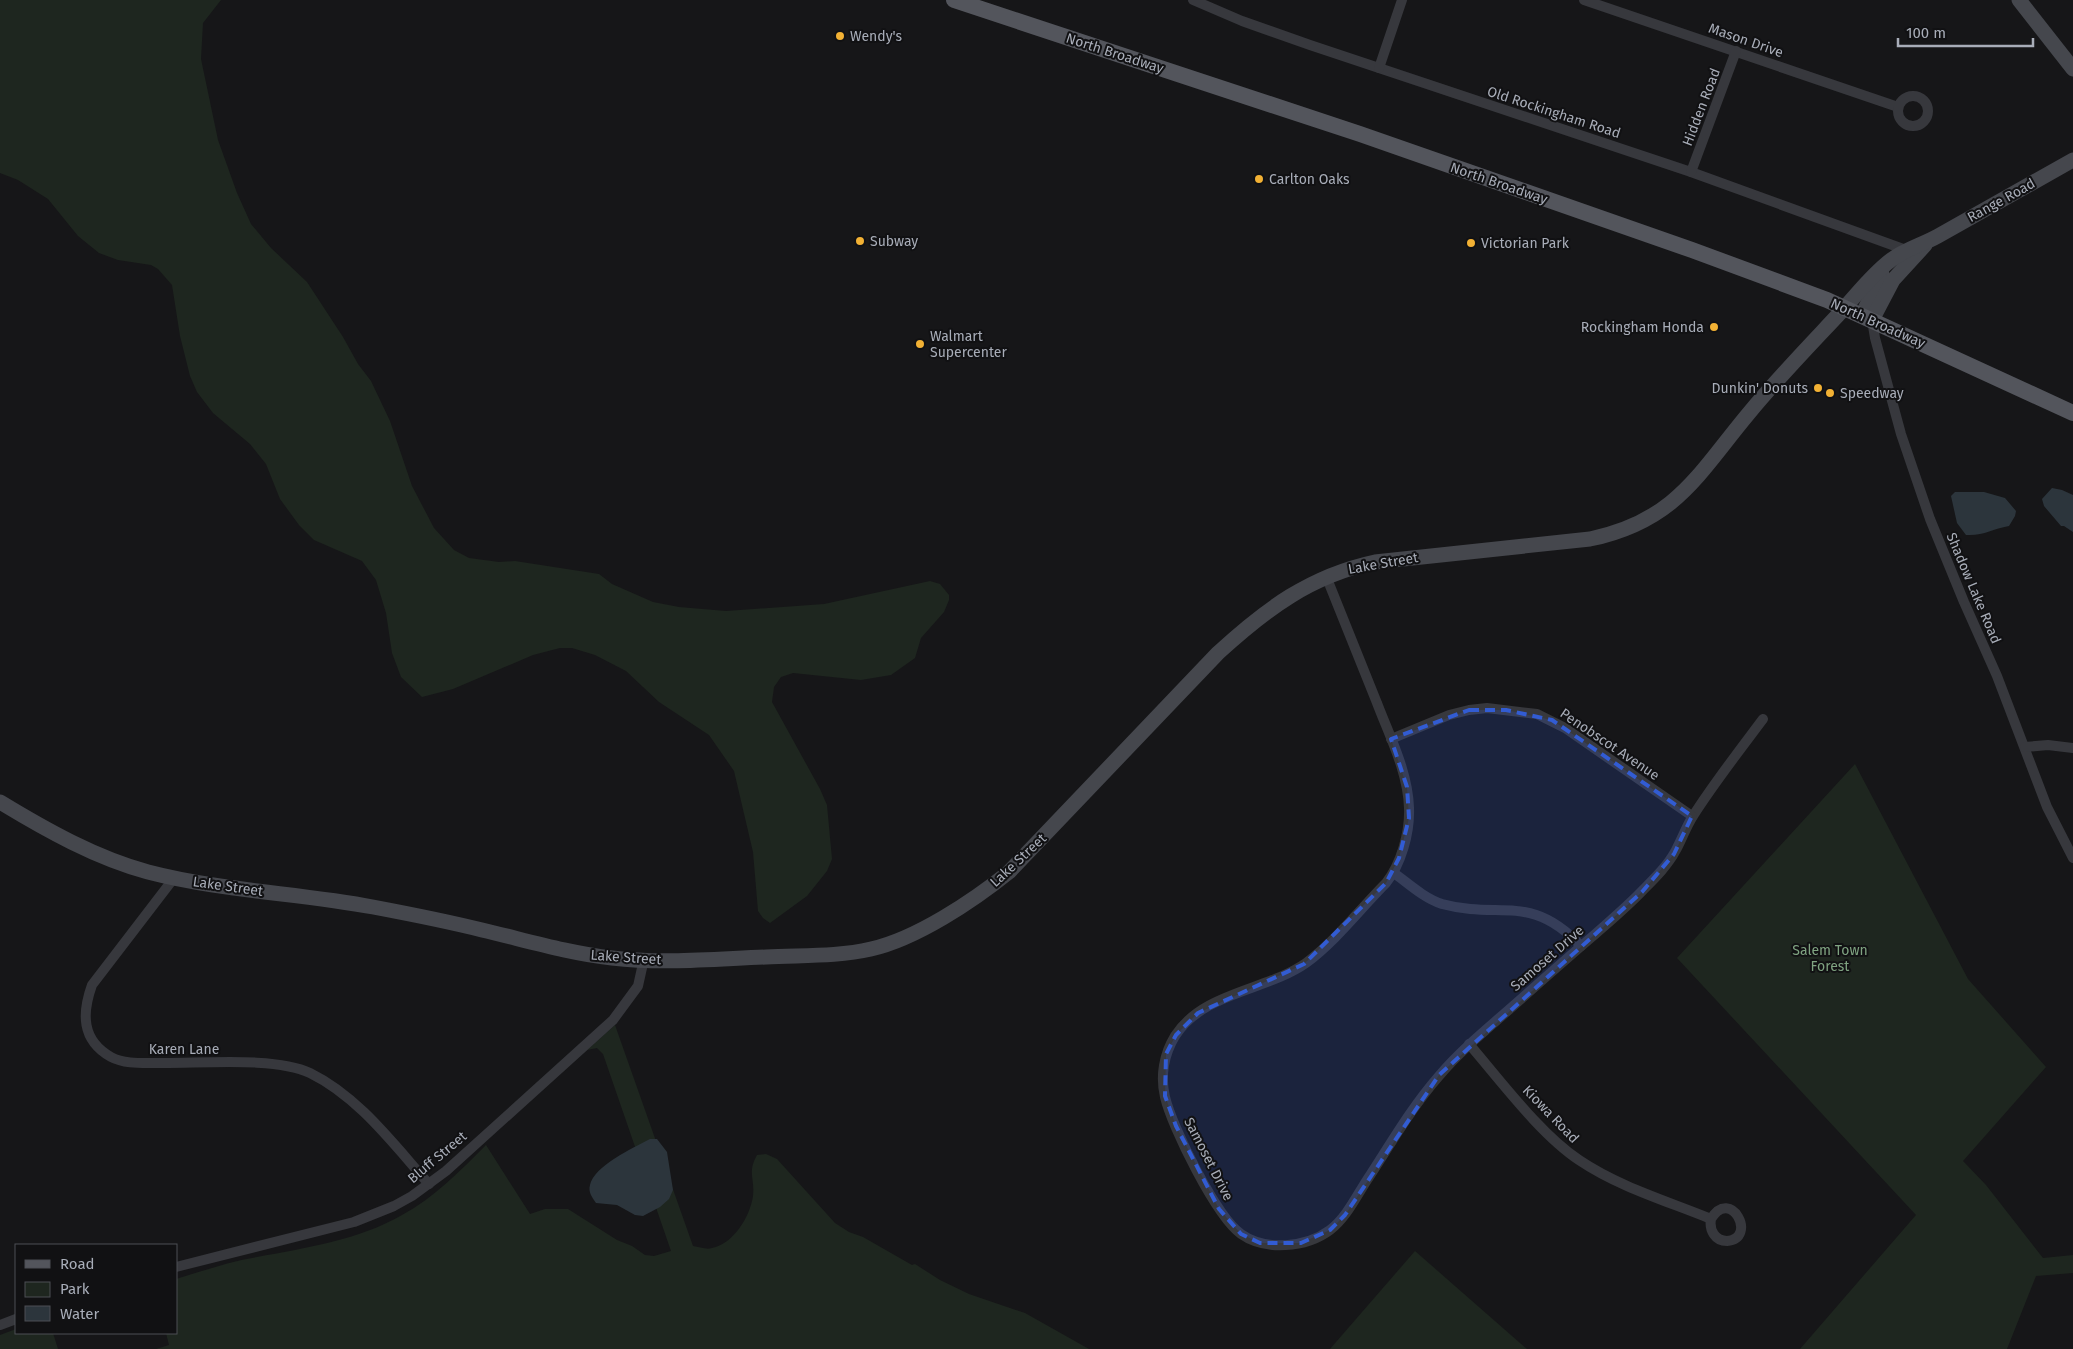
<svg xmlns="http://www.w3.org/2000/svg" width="2073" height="1349" viewBox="0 0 2073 1349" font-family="'Fira Sans',sans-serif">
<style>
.green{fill:#1e261f}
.water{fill:#2c353c}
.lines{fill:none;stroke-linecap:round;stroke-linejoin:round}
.street{stroke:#37383d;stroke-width:10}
.secondary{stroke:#45474d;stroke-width:15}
.primary{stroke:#53555c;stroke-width:16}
.marked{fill:#325cd3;fill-opacity:0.2;stroke:#325cd3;stroke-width:4;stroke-dasharray:10 6;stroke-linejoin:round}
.poi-dot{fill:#f2b134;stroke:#111113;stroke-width:2}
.labels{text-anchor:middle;stroke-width:4;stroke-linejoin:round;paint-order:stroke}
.poi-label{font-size:14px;fill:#a8adb8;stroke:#111113;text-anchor:start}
.street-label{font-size:14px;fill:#a8adb8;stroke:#111113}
.park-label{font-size:14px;fill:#7fa381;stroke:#111113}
</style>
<rect width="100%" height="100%" fill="#161618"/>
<g class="green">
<polygon points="0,0 221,0 203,23 201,59 218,140 237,193 251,224 271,248 307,282 343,337 358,364 371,381 390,421 412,486 434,528 454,550 469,558 499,562 515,561 599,574 612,584 653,602 679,607 726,611 824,604 930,581 940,584 949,595 949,600 944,612 921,638 915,658 891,675 861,680 793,673 781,677 774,687 772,702 820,789 827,805 832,859 827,871 807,896 770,923 763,918 758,911 753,852 734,771 709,735 659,702 626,671 595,655 572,648 560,648 533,655 453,689 422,697 401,677 392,653 386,613 376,580 362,561 314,540 299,525 280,499 266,464 250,444 213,413 197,392 190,376 180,336 172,285 158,269 151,265 118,260 99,253 78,236 48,199 18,180 0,173"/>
<polygon points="1855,764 1968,979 2046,1067 1963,1161 1986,1185 2043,1258 2073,1255 2073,1273 2036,1276 2007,1349 1800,1349 1916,1215 1677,958"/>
<path d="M615 1025 693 1246C699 1247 707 1250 712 1248 733 1244 750 1217 753 1196 755 1178 747 1173 757 1155L766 1154 777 1159 835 1223 849 1232 863 1237 912 1265 915 1264 940 1280 969 1294 1025 1313 1089 1349H156L169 1345 166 1333H176V1279C203 1271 230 1261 257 1257 305 1248 359 1240 402 1215 435 1197 460 1171 486 1145L530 1214 545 1209H568L617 1240 632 1246 645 1255 654 1256 671 1251 603 1054 597 1048 587 1050Z"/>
<polygon points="1415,1251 1527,1349 1330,1349"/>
<polygon points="16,1329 16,1333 53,1333 58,1349 0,1349 0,1335"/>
</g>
<g class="water">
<polygon points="2052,488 2062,490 2073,495 2073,532 2064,526 2061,526 2044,506 2042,499"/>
<path d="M1955 492H1984L2005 498 2016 511 2015 516 2009 526C1992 529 1984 536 1966 535L1957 523 1951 496Z"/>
<path d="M650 1139H657L667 1152 673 1190 669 1199 660 1207 643 1216 635 1215 617 1205 596 1203C592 1197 588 1192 590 1185 594 1166 633 1148 650 1139Z"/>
</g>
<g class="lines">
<g class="street">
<polyline points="1193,0 1242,21 1310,45 1691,172 1906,250"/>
<polyline points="1584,0 1898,107"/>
<polyline points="1379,68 1402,0"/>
<circle cx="1913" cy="111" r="15"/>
<polyline points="1691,172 1736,51"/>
<polyline points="1872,320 1875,338 1901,434 1930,519 1964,602 1997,676 2047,807 2073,858"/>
<path d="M1326 576C1343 619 1360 661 1377 703 1390 737 1408 772 1409 808 1410 833 1401 864 1386 883 1360 909 1336 941 1306 963 1266 991 1203 992 1175 1036 1164 1054 1160 1076 1165 1097 1172 1127 1216 1216 1241 1234 1265 1251 1306 1248 1330 1230 1346 1218 1356 1197 1367 1180 1390 1145 1411 1108 1439 1076 1461 1050 1487 1029 1512 1007 1539 983 1566 959 1593 936 1610 921 1628 906 1644 889 1656 877 1668 865 1676 850 1682 839 1686 827 1693 816 1714 783 1739 751 1763 719"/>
<polyline points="1391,739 1449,715 1469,710 1487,708 1537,714 1565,728 1692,816"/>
<polyline points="2025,747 2048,745 2073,748"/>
<path d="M1394 873C1409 884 1424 898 1442 904 1501 920 1530 892 1581 946"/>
<path d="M174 878 92 985C82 1013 81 1040 111 1057 124 1064 141 1063 156 1063 197 1064 275 1056 310 1073 359 1097 394 1145 429 1184"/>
<path d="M1469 1044C1501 1081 1540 1134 1579 1160 1619 1187 1667 1201 1711 1219 1709 1230 1715 1241 1727 1241 1758 1239 1731 1186 1711 1219"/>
<polyline points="176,1267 354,1222 394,1206 412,1196 446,1171 613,1020 638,986 644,959"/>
<polyline points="0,1325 16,1319"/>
</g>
<g class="secondary">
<polyline points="2019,0 2073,69"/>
<polyline points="1862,315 1882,274"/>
<polyline points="1872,320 1893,280 1925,245"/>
<path d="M0 802C46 830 96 858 148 872 221 891 299 893 373 907 410 914 446 921 482 930 525 940 568 953 612 958 663 964 715 959 766 957 800 955 837 957 871 949 916 939 973 901 1009 872L1218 653C1266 609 1310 576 1375 562L1590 539C1676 521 1698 474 1749 413 1777 379 1808 347 1838 315 1856 296 1870 276 1891 260 1905 249 1922 245 1938 236L2073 160"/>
</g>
<polyline class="primary" points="954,0 1360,134 1692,250 1827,300 2073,413"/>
</g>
<path class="marked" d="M1469 710H1506L1552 720 1692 816 1674 854 1642 892 1439 1075 1345 1215 1330 1230 1301 1243H1260L1241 1234 1219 1209 1176 1126 1165 1096 1166 1054 1176 1035 1198 1013 1304 964 1386 883 1399 858 1409 818 1407 787 1391 739Z"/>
<g class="poi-dot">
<circle cx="840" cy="36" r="5"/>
<circle cx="1259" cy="179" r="5"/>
<circle cx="860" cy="241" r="5"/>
<circle cx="1471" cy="243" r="5"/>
<circle cx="1714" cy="327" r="5"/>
<circle cx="920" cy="344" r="5"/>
<circle cx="1818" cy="388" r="5"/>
<circle cx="1830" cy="393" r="5"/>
</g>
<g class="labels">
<g class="poi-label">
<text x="850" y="41">Wendy's</text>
<text x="1269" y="184">Carlton Oaks</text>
<text x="870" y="246">Subway</text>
<text x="1481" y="248">Victorian Park</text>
<text x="1704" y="332" text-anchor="end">Rockingham Honda</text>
<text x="930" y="341">Walmart<tspan x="930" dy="16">Supercenter</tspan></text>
<text x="1808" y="393" text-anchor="end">Dunkin' Donuts</text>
<text x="1840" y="398">Speedway</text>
</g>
<g class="street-label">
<text transform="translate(1746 40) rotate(19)" y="5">Mason Drive</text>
<text transform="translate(1115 53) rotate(18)" y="5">North Broadway</text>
<text transform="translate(1701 107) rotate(-69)" y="5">Hidden Road</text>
<text transform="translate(1554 112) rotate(18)" y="5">Old Rockingham Road</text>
<text transform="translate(1499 183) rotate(19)" y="5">North Broadway</text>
<text transform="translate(2001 200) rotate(-29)" y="5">Range Road</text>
<text transform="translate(1878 323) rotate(24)" y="5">North Broadway</text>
<text transform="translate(1383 563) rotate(-10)" y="5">Lake Street</text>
<text transform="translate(1974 588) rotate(67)" y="5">Shadow Lake Road</text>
<text transform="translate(1610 744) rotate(34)" y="5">Penobscot Avenue</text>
<text transform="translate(1018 860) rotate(-43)" y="5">Lake Street</text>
<text transform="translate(228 886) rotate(8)" y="5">Lake Street</text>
<text transform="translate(626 957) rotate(4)" y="5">Lake Street</text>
<text transform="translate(1547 958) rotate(-41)" y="5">Samoset Drive</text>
<text x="184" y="1054">Karen Lane</text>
<text transform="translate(1551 1114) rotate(46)" y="5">Kiowa Road</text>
<text transform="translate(437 1157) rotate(-40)" y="5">Bluff Street</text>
<text transform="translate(1209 1159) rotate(63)" y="5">Samoset Drive</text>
</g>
<g class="park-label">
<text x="1830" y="955">Salem Town<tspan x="1830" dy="16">Forest</tspan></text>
</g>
</g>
<rect x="15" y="1244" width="162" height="90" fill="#111113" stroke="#4d4f55"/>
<rect x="25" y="1260" width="25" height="8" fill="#53555c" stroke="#4d4f55"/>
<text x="60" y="1269" font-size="15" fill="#a8adb8">Road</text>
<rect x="25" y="1282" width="25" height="15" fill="#1e261f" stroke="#4d4f55"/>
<text x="60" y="1294" font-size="15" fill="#a8adb8">Park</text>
<rect x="25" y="1306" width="25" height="15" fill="#2c353c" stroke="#4d4f55"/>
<text x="60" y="1319" font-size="15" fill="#a8adb8">Water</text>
<path d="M1898 38v8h135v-8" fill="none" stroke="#a8adb8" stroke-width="2.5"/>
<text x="1906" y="38" font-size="15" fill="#a8adb8" stroke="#111113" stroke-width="4" paint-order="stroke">100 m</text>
</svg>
